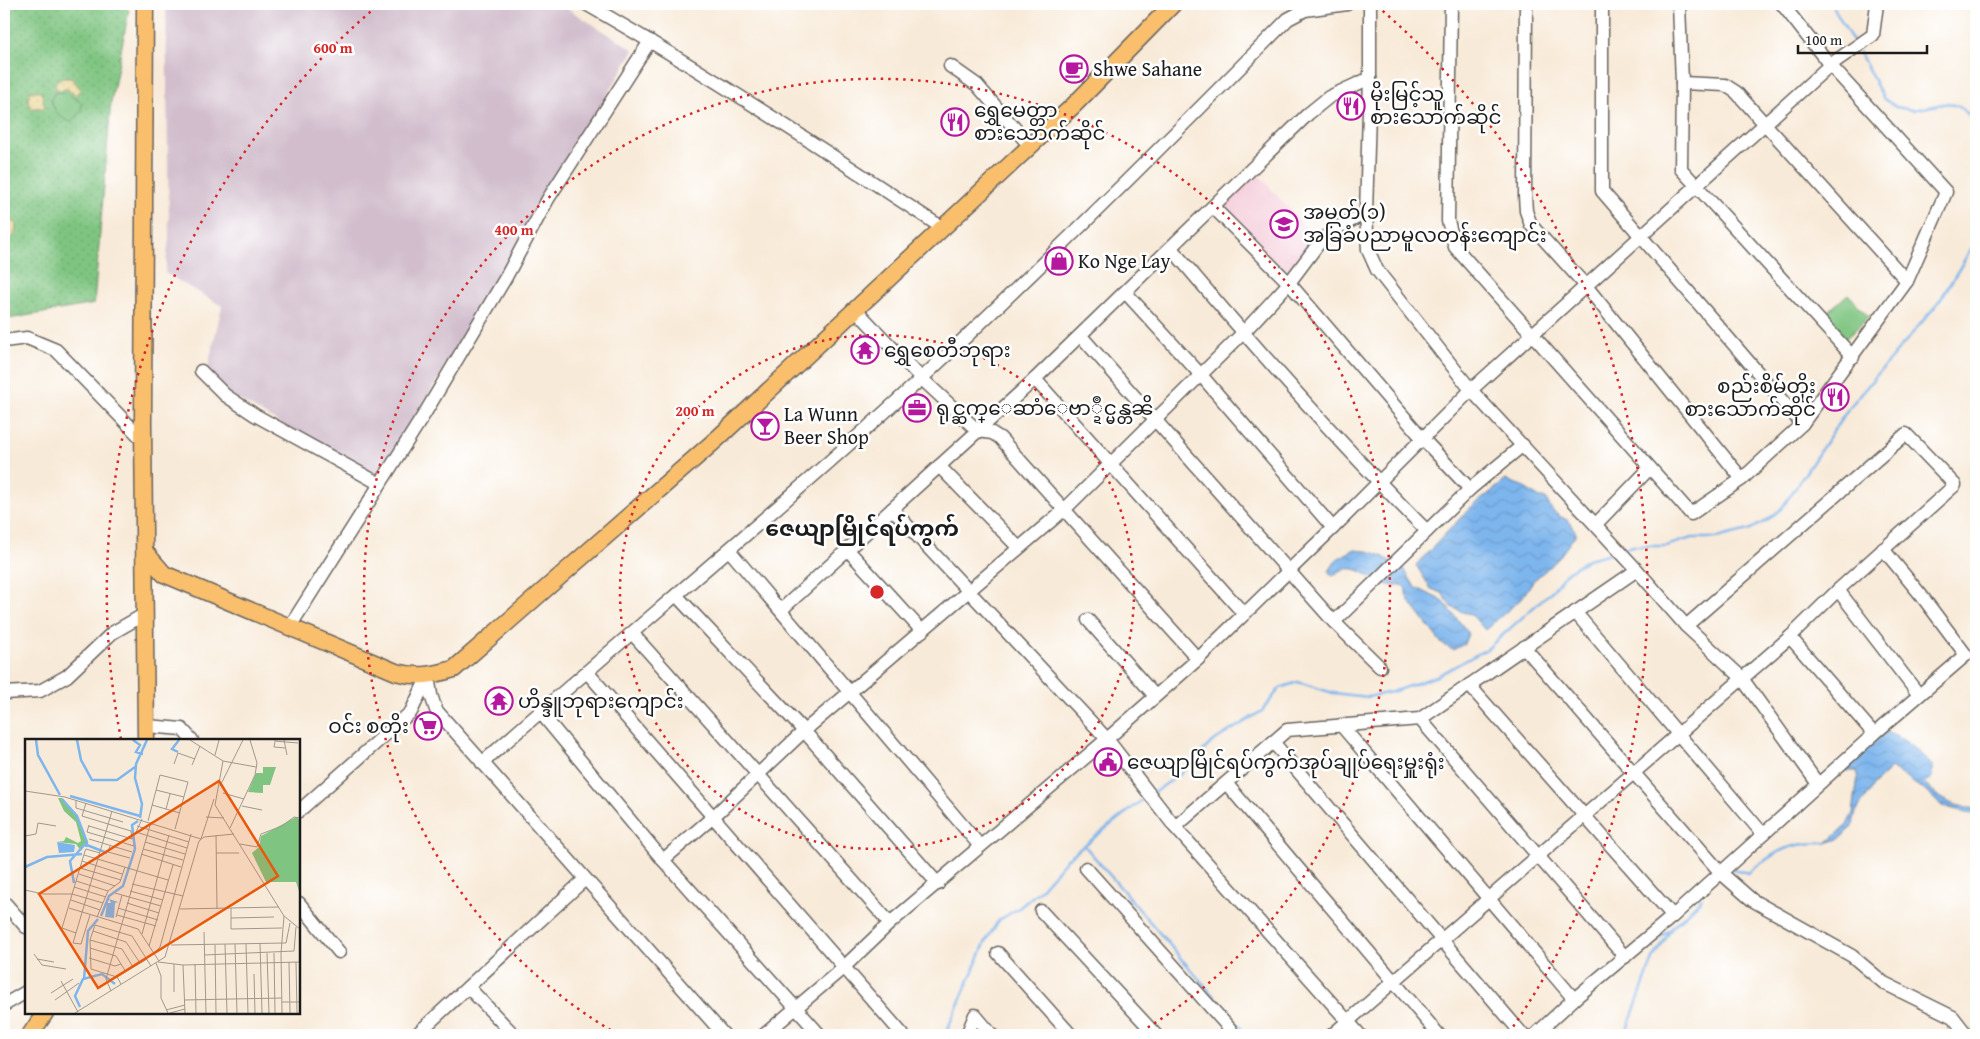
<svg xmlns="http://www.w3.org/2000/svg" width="1980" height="1039" viewBox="0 0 1980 1039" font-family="'Gentium Book Plus','Noto Sans Myanmar',serif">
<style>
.built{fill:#f5cfdc}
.industrial{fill:#d1bdcc}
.grass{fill:url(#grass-dots);stroke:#4e704e}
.sand{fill:url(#sand-dots);stroke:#857b5d}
.garden{fill:#7fc581;stroke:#4e704e}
.water{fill:url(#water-waves);stroke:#4c6884}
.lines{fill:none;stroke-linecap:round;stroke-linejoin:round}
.stream{stroke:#7db5ed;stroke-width:2.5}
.minor-casing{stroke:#69645e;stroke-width:15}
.major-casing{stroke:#69645e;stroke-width:19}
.minor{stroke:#fff;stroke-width:12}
.major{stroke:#f9bf6d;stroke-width:16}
.ring{fill:none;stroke:#d62828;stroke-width:2.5;stroke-dasharray:2.5 5}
.labels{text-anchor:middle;stroke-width:5;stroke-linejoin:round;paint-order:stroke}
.poi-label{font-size:20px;fill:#1c1c1c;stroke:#fff;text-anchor:start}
.quarter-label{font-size:22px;font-weight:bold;fill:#1c1c1c;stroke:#fff}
.inset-river{fill:none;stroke:#7db5ed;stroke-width:2.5}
.inset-road{fill:none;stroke:#a0988d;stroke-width:1}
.view{fill:#e8590c;fill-opacity:0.15;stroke:#e8590c;stroke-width:2.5}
.inset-edge{fill:none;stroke:#1c1c1c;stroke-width:2.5}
.centre{fill:#d62828;stroke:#fff;stroke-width:2.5}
.ring-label{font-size:15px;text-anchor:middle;font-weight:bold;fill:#d62828;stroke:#fff;stroke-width:5;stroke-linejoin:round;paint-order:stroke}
</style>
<defs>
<pattern id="grass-dots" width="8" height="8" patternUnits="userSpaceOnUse" patternTransform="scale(1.25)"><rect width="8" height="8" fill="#7fc581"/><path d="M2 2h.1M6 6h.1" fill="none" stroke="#6da96f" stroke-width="1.8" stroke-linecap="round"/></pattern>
<pattern id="sand-dots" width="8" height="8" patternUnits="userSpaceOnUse" patternTransform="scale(1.25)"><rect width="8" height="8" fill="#eeda9e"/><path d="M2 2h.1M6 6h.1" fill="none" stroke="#ccba88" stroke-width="1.8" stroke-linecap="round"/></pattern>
<pattern id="water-waves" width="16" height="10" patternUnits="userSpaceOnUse" patternTransform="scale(1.25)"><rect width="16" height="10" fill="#7db5ed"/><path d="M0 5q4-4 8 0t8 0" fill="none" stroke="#6b9bcb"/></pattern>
</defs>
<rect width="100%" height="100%" fill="#fff"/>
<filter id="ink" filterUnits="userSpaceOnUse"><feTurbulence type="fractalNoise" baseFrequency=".02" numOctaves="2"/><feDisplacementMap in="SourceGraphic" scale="10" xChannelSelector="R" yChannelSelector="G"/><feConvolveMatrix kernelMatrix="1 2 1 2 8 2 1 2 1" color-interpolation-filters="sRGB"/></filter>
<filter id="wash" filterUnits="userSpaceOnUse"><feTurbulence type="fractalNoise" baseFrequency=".0096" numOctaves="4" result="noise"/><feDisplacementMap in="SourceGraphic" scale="20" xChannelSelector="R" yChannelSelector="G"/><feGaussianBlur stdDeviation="1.12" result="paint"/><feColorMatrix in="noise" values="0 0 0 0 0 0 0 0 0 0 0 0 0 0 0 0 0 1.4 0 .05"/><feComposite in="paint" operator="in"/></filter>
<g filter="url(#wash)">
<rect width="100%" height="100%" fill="#f8ead8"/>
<polygon class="built" points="1255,171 1316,239 1286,272 1218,207"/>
<polygon class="industrial" points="166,4 560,4 634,50 378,480 205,380 222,306 165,273 169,238"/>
<polygon class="grass" points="4,4 117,4 129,10 111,102 94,304 8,319 4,324"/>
<g class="sand">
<polygon points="64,78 71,78 81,89 75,95 67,89 56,90 55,85 57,80"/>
<polygon points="30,91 40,91 43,97 45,108 31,108 28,102"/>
<polygon points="14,221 16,223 15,234 4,245 4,234 10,222"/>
</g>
<g class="garden">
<path d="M56 92 66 93 82 103 81 111 71 122C60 119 53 110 51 99Z"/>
<polygon points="1848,294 1869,317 1845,339 1823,316"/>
</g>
<g class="water">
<path d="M1506 480 1522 486 1540 498H1546C1548 503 1551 510 1555 513 1566 521 1571 518 1576 534L1557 560 1533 581 1522 598 1485 630 1473 616 1451 607 1442 593 1431 589 1416 565 1469 509Z"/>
<path d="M1353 550 1368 551 1380 555 1404 569 1415 587 1443 601 1466 630 1468 634 1464 644 1453 650 1442 644 1409 601 1406 594V589L1402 585C1373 592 1360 553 1333 576L1330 574 1329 571 1337 559Z"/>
<path d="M1885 732C1901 735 1923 754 1933 767L1932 777 1924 783C1942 802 1951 805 1976 809V815L1942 806 1924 790 1891 768 1875 783 1856 812 1852 828 1839 839 1827 843 1847 825 1853 813 1858 776 1856 771H1847L1846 769Z"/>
</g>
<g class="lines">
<g class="stream">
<polyline points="1832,4 1854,44"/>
<polyline points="1859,51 1883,98 1896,107 1913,110 1948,103 1958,106 1976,120"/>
<polyline points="1624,549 1632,546 1666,546 1692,538 1716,538 1749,530 1766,521 1782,508 1848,409 1939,302 1976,241"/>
<polyline points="1153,793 1179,775 1212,742 1262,711 1280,688 1298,682 1333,693 1368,697 1392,692 1437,676 1487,649 1553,590 1566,573 1588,559 1615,552"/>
<polyline points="1084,845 1247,1035"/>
<path d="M1733 869 1748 873C1778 850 1789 842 1827 843"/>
<polyline points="1645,948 1671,929"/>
<polyline points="945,1035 986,941 999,920 1019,908 1038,892 1067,859 1146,797"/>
<polyline points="1625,1035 1653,959 1672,928 1702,898"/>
</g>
</g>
</g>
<g filter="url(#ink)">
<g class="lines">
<g class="minor-casing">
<g id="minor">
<path d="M586 4C707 73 824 150 941 227"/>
<polyline points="1370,4 1370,78 1366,213 1368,250 1377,270 1471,390 1637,570 1686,626 1741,677 1818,784"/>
<polyline points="1451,4 1448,221 1455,247 1691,514 1742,479 1802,424 1907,281 1946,192 1830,65 1782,4"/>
<polyline points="1526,4 1525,196 1526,211 1531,225 1586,286 1742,479"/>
<polyline points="1602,4 1602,191 1802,424"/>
<polyline points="1679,4 1682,83 1681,169 1853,357"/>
<polyline points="950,66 977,85 1030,146"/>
<polyline points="1682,83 1725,85 1736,92 1907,281"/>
<polyline points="1213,207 1289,283 1423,439 1470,489"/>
<path d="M1171 248C1253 345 1337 441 1427 531"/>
<polyline points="1126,293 1200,374 1333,528"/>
<polyline points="856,310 921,378 978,431 992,433 1000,438 1198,659"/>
<polyline points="1081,336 1334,622 1380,667"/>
<polyline points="4,341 27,338 56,350 143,440"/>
<polyline points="201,371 225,395 255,415 380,484"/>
<polyline points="1035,379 1244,614"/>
<polyline points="939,466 1019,548"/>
<polyline points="892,509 1107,739 1175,827 1360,1035"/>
<polyline points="1596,524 1650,468"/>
<polyline points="847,549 922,631"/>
<polyline points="729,550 980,846"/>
<polyline points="1838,590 1919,695"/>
<polyline points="676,595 804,731 938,884"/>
<polyline points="781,610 1035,379 1308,114 1329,97 1370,78"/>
<polyline points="1575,612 1762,833"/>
<polyline points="1088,620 1155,696"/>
<polyline points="1334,622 1470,489 1523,445"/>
<polyline points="289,628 425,413 506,277 548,199 650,41"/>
<polyline points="632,633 890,923"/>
<polyline points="1790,637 1874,734"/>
<polyline points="1524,647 1721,873 1752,900 1852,956 1884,983 1953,1017 1967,1035"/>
<polyline points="587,672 903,1035"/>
<polyline points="428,676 431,695 436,710 724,1035"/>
<polyline points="1469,685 1673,916"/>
<polyline points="4,693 40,691 67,676 112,633 145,614"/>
<polyline points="540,712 663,860 820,1035"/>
<polyline points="1420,719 1625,957"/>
<polyline points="1341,725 1574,999"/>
<polyline points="147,726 182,729 192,740"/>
<polyline points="1273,742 1523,1035"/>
<path d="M482 763C628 634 779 510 922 378 1047 262 1168 141 1288 19L1305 10 1347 4"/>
<polyline points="1226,783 1439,1035"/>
<polyline points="299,811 411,712 428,676"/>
<polyline points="1175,827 1287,730 1420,719 1637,570"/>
<polyline points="663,860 713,817 804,731 1065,509 1243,333 1289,283 1319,243 1335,229 1366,213"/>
<polyline points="1086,868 1231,1030 1225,1035"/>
<polyline points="4,902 26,927"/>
<polyline points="299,903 339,952"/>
<polyline points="1041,911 1156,1035"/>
<polyline points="998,953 1071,1035"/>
<polyline points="468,987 514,1035"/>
<polyline points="4,1005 26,992"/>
<polyline points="416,1035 585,879"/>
<polyline points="764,1035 843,968 890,923 1107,739 1198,659 1333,528 1471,390 1830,65 1873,35 1877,4"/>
<polyline points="967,1035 975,1015 992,1035"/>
<polyline points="1332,1035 1790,637 1838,590 1955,485 1906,434 1686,626"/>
<polyline points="1535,1035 1574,999 1673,916 1874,734 1966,655 1921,595 1883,549"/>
</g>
</g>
<g class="major-casing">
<g id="major">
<polyline points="145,4 143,424 146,740"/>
<path d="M145 552 164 574 396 672C418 678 433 675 454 669L718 438 1074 105 1173 4"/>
<polyline points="30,1035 45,1013"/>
</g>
</g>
<use href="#minor" class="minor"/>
<use href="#major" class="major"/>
</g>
</g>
<g class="ring">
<circle cx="877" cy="592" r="257"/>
<path d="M617 1034A513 513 0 1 1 1137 1034"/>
<path d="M121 739A770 770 0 0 1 377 6M1377 6A770 770 0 0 1 1508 1034"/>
</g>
<defs>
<g id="cafe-ring" transform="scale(1.4375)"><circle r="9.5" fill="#fff" stroke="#b5179e" stroke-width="1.5"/><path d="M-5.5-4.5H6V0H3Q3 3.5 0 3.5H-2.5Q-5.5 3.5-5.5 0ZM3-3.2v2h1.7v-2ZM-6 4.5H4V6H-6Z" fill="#b5179e"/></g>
<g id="restaurant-ring" transform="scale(1.4375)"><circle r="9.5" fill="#fff" stroke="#b5179e" stroke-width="1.5"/><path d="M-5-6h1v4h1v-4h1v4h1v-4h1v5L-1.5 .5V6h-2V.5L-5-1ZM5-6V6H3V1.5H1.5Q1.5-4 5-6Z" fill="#b5179e"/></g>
<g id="school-ring" transform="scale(1.4375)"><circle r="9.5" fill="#fff" stroke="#b5179e" stroke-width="1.5"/><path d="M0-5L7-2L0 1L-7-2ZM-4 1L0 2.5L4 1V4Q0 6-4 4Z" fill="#b5179e"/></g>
<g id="shop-ring" transform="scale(1.4375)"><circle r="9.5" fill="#fff" stroke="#b5179e" stroke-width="1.5"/><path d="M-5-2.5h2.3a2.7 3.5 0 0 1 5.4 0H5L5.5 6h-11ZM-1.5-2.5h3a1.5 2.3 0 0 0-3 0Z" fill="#b5179e"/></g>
<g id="temple-ring" transform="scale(1.4375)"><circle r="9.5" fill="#fff" stroke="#b5179e" stroke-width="1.5"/><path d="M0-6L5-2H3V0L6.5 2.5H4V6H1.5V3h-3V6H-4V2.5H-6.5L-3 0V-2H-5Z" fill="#b5179e"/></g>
<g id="office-ring" transform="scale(1.4375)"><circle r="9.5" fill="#fff" stroke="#b5179e" stroke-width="1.5"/><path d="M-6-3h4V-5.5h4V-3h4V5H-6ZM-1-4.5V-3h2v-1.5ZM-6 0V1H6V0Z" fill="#b5179e"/></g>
<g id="bar-ring" transform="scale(1.4375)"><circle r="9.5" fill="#fff" stroke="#b5179e" stroke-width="1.5"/><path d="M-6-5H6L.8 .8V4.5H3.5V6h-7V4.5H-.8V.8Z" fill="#b5179e"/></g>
<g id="supermarket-ring" transform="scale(1.4375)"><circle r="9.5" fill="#fff" stroke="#b5179e" stroke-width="1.5"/><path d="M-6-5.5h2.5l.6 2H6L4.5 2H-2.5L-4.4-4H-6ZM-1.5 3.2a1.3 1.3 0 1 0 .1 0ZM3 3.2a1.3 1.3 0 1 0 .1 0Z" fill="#b5179e"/></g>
<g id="civic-ring" transform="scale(1.4375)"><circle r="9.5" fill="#fff" stroke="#b5179e" stroke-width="1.5"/><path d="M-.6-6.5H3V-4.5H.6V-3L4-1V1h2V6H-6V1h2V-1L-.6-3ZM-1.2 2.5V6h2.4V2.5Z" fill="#b5179e"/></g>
</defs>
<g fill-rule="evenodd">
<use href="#cafe-ring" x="1074" y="69"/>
<use href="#restaurant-ring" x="1351" y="106"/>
<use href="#restaurant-ring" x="955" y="122"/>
<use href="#school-ring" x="1284" y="224"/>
<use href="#shop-ring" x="1059" y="261"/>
<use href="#temple-ring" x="865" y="350"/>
<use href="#restaurant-ring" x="1835" y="397"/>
<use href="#office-ring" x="917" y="408"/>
<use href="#bar-ring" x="765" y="426"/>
<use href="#temple-ring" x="499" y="701"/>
<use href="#supermarket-ring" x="428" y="726"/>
<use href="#civic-ring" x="1108" y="762"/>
</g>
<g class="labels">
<g class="poi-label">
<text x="1093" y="76">Shwe Sahane</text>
<text x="1370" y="101">မိုးမြင့်သူ<tspan x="1370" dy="23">စားသောက်ဆိုင်</tspan></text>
<text x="974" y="117">ရွှေမေတ္တာ<tspan x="974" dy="23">စားသောက်ဆိုင်</tspan></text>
<text x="1303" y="219">အမှတ်(၁)<tspan x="1303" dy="23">အခြခံပညာမူလတန်းကျောင်း</tspan></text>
<text x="1078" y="268">Ko Nge Lay</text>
<text x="884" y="357">ရွှေစေတီဘုရား</text>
<text x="1816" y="393" text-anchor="end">စည်းစိမ်တိုး<tspan x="1816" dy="23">စားသောက်ဆိုင်</tspan></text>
<text x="936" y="415">ရုင္ဆက္ေဆာံေဗာ္ဍဳင္မန္တၼိ</text>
<text x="784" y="421">La Wunn<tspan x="784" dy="23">Beer Shop</tspan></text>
<text x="518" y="708">ဟိန္ဒူဘုရားကျောင်း</text>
<text x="409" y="733" text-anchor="end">ဝင်း စတိုး</text>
<text x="1127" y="769">ဇေယျာမြိုင်ရပ်ကွက်အုပ်ချုပ်ရေးမှူးရုံး</text>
</g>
<g class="quarter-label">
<text x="862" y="536">ဇေယျာမြိုင်ရပ်ကွက်</text>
</g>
</g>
<g transform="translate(25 739)">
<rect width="275" height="275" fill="#f8ead8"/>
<path d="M271 78 275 81V155L271 143H241L227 114 234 108 236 97Z" fill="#7fc581"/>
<path d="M33 59H37L53 78 62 103 56 112 51 105 32 103 39 102 41 98 53 104 56 102 51 83 39 72Z" fill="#7fc581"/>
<path d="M231 34H238V54L223 53Z" fill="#7fc581"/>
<path d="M238 28H251L245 46H238Z" fill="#7fc581"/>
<path d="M32 103 50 106 49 113 34 114ZM84 160 93 163 100 161 90 164 89 179 80 178 82 164H86Z" fill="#7db5ed"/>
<path class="inset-river" d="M11 1 13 16 35 56M52 1 56 21 67 41H92L110 28M108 1 115 6 111 13 118 15M153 13 147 10 154 1M45 57 115 77M37 60 52 77 62 103 61 108M115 79 117 65 110 39 111 25 122 1M62 106 82 114M0 128 22 118 57 115M49 144 45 122 60 105M76 177 84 157 98 147 110 110 107 86 113 82M59 240 63 192 73 180M55 268 50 257 58 240 77 235 90 245"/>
<path class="inset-road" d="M165 1 198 22 190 66 259 177 275 190M259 1 262 16M249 2 273 4M250 3 249 8 260 9M190 16 194 1M198 22 231 28M149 25 153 14 170 20M167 26 175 7M195 47 218 1M131 51 159 58M0 52 40 58 176 100 189 60M198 54 219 60M51 61V69L98 83M61 64 57 77 106 92 107 100 64 87M127 66 155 74M217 67 237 71M141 70 145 55M181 78 199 79M117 80 111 93 162 109M123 82 135 36 163 43 150 90M64 86 62 93 109 107M112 87 164 103M205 89 230 36 232 24 225 1M191 96 192 170M0 97 11 95 13 84 31 87M64 100 107 113M120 103 160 115M215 105 232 108 236 95 257 87 269 78 275 79M85 107 83 113 105 119M118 110 158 121M191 114H214M116 115 156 128M59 116 143 141M57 122 97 135M55 129 96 141M54 135 90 147M51 142 83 152M107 145 158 157M49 148 81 158M0 151 18 155H47L78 164M105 152 138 161M90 154 136 167M46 161 75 171M102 164 134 174M44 169 113 190 134 222M93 169 133 181M206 169V190L257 189M155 170 254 168M65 176 56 205 48 204 87 72M92 176 131 187M72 178 83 152 95 143 100 128M91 178 97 156M206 179 249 178M68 192 101 203 115 224M179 193 181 274M51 194 37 189 60 112 61 110 75 114M117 195 144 96M65 201 97 210 108 228M235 204 237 274M200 205 202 274M210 205 212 274M221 205 223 274M146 206 261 204 265 184M190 206 191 274M124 207 148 126M65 209 91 217 101 233M129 214 135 208 166 95M242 214 244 274M249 214 250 274M9 215 17 226 41 230M179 216 269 212 271 188M64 219 90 227 96 225M12 220 29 223M133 223 158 226 275 223M264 223 265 274M271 223 272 274M131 224 136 237V259L143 274M149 225V253M170 225 171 274M158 226 160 274M229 235 230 274M92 238 122 220M36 242 53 273M96 245 92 238 66 230 65 201 70 186 107 197 126 227M86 252 81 240 126 83M26 254 48 240M30 261 54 244M159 261 257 259M257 263H275M141 271 160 266M50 274 140 218 174 102 179 98 209 95M145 274 160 270M257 274 256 214 259 177"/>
<path class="view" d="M194 42 253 137 73 249 14 155Z"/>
<rect width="275" height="275" class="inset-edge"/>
</g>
<circle cx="877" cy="592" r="8" class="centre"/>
<g class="ring-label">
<text x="333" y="53">600 m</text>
<text x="514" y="235">400 m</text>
<text x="695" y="416">200 m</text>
</g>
<rect width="1980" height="1039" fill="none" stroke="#fff" stroke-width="20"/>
<path d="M1798 45v8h129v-8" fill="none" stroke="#1c1c1c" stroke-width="2.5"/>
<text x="1805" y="45" font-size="15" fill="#1c1c1c" stroke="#ffffff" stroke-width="4" paint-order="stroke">100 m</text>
</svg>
